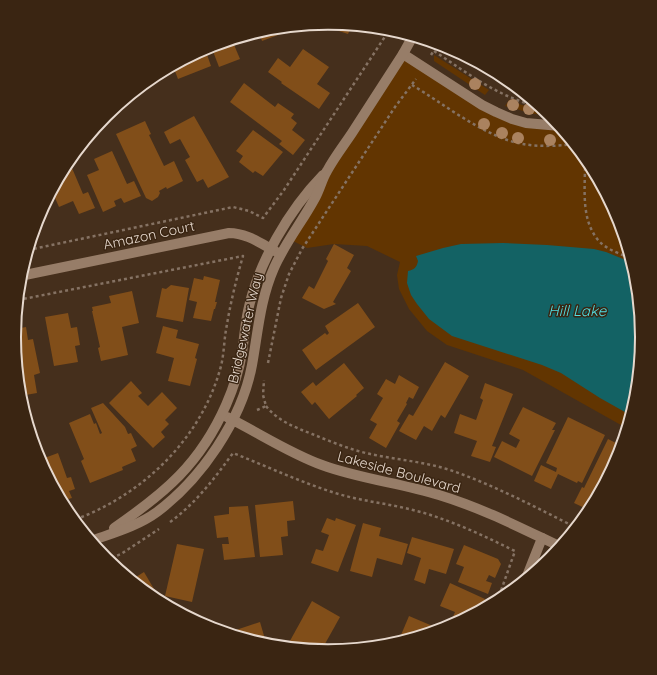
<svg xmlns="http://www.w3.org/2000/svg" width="657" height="675" viewBox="0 0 657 675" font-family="Quicksand,sans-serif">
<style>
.green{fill:#623501}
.water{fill:#136264}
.building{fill:#814e19}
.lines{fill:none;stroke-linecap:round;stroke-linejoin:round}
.path{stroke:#857263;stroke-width:2.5;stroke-dasharray:3 3;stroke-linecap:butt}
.minor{stroke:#977d68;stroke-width:10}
.tree{fill:#aa825f}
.labels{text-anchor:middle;stroke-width:3;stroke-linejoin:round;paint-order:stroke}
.street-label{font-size:14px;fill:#e6d8cd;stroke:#3a2512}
.water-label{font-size:15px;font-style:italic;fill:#52dfe3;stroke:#3a2512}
.rim{fill:none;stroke:#e6d8cd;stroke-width:2}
</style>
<rect width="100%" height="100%" fill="#452f1c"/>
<g class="green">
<polygon points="403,54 496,112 560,126 590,163 619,217 637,276 643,338 637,399 628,429 523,370 447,345 427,331 409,309 399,289 397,275 400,262 367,246 334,244 307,248 289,239"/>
<polygon points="434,55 489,90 485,95 434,61"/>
<polygon points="509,100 522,105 543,109 551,115 534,114 505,106"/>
</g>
<path class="water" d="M503 243 547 245 594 249 606 252 633 263C646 306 645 373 632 416L600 398 561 373 542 365 452 336 429 319 417 304 411 295 407 283 408 271C414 270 417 267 418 261L416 256 443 248 461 244Z"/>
<g class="building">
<polygon points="329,23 361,26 360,30 351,27 348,34 318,24"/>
<polygon points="285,27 286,32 262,41 259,32 267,29"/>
<polygon points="232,40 240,59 219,67 211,46"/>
<polygon points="205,49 211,66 178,79 173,66 183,62 182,61"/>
<polygon points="303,49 329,67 317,84 330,93 319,109 281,83 282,82 268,72 278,58 290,67"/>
<polygon points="244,83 275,107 278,103 294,114 291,118 297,123 292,130 305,140 293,155 279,144 282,141 230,102"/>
<polygon points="194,116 229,177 208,188 203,179 197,182 185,160 190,157 180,139 170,144 164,132"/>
<polygon points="145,121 151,134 149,135 164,166 174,161 183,181 167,189 166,187 159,191 160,193 158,197 152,201 146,198 116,134"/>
<polygon points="253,130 283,152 263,176 255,171 253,173 239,162 243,156 236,151"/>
<polygon points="112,151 127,184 134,181 141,196 124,203 121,198 114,201 116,206 103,212 87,175 99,170 94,159"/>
<polygon points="69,161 83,194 88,192 95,208 79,214 73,201 59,207 52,191"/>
<polygon points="42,209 46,216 37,221 38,217"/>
<polygon points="334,244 354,255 347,268 351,271 333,302 336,304 324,309 302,298 309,286 314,289 328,261 326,259"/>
<polygon points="204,276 220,280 215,302 217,302 215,309 214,309 211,321 193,318 197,302 189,300 194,278 203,280"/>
<polygon points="171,285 189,288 183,322 156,317 162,288 166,289"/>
<polygon points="132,291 139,323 122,327 128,355 101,361 98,348 100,347 92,311 93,311 92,307 111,303 109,296"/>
<polygon points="358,303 375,327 316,370 302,350 325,333 327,335 329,333 325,326"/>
<polygon points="68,313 71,328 77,327 80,345 75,346 78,362 54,366 45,317"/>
<polygon points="163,326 178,330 176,338 199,344 195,358 197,359 190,386 168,381 174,358 156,353"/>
<polygon points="26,327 28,340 33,339 40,373 34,375 37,393 20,396 14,337 15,329"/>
<polygon points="445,362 469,376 445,418 441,415 432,431 424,426 416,440 399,431 409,414 413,416"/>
<polygon points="344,363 364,388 356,395 357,396 329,419 315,402 312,405 301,392 313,382 316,386"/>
<polygon points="399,375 419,387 413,399 409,397 406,403 407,404 397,421 400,423 386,448 369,438 377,424 370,420 383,398 377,394 386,379 395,384"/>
<polygon points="131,381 142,393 138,396 148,406 162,392 177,408 165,420 169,424 161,432 165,437 153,448 109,403"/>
<polygon points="485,383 513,394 492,446 496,447 490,462 471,456 477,441 454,433 460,414 476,420 483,400 480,398"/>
<polygon points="103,403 125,427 128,434 131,433 137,446 131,449 136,461 122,467 123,470 90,483 81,461 84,459 69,423 90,414 94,424 96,423 100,434 102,433 91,408"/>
<polygon points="523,407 556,423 552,430 555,430 532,476 494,457 502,441 516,448 520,440 509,434"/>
<polygon points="568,417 605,435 582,483 578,481 577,483 558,474 551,489 534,481 541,465 556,472 557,468 546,463"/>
<polygon points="608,439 618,444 617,447 622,449 619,458 591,511 574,503 582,487 584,488"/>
<polygon points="58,453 67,478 71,477 75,489 69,491 72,498 61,501 39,460"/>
<polygon points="293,501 295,520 287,521 288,536 281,537 283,555 260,557 255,505"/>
<polygon points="248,506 255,557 224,560 222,544 229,544 228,537 217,538 214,516 229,514 229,507"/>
<polygon points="327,518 335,521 336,518 356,525 338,572 311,563 316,549 323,551 329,535 321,532"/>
<polygon points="363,523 381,528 379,536 408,544 402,565 377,558 372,577 350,571"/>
<polygon points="412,537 454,549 446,574 429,569 425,584 414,580 421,558 407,553"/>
<polygon points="177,544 204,549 192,602 165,596"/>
<polygon points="464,545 498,559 501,564 495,578 489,575 486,581 492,583 488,594 458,582 464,567 456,564"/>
<polygon points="144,572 157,594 152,597 131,580"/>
<polygon points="450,583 485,599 480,611 459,622 452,619 455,612 440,606"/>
<polygon points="312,601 340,617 321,651 286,648"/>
<polygon points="409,616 442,630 412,639 401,635"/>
<polygon points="260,622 267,646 227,634 227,633"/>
</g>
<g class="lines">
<g class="path">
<path d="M434 51C469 74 499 98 541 107"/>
<polyline points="431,55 438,44"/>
<path d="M412 85C444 104 486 138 523 144 539 147 558 146 575 144"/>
<path d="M585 156C586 183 579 219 599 241 607 250 621 254 632 259"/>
<polyline points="28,250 233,207 249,211 263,218 284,190 390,29"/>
<path d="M18 300 243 256C236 280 230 305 226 330 224 341 224 354 221 366 202 438 143 495 74 520"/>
<polyline points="268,363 281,298 289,274 302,249 395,107 416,79"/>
<path d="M266 406C278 421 294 427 312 434 332 442 353 451 375 455 400 460 425 462 450 470 494 485 535 507 577 528"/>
<polyline points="257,410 266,406 263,395 264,380"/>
<path d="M170 522C196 503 214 479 233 453 266 466 298 481 332 492 359 501 386 503 413 510 449 519 482 535 515 551L497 602"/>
<polyline points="106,560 121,554 159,529"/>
</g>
<g class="minor">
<polyline points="403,54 482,105 496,112 512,119 526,123 560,126"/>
<path d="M20 276 229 233C246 233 260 243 275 251"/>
<path d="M227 417C259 433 289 453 322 465 360 479 401 483 439 495 482 508 521 528 561 547"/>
<path d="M114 528C165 493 200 464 226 405 233 389 239 371 242 353 244 339 245 325 248 311 258 263 289 210 323 175"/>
<path d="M91 541C113 533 138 526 157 512 201 479 242 420 252 365 258 332 260 300 274 268 285 243 302 222 315 198 320 189 322 179 327 171 334 158 344 145 352 133 369 107 386 80 403 54L413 36"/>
<polyline points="525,581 542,538"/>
</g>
</g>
<g class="tree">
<circle cx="475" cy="84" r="6"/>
<circle cx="513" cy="105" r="6"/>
<circle cx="529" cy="109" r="6"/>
<circle cx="484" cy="124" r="6"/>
<circle cx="502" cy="133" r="6"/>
<circle cx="518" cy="138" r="6"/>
<circle cx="550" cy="140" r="6"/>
</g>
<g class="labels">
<g class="street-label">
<text transform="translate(149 235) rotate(-12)" y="5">Amazon Court</text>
<text transform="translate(245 328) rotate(-77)" y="5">Bridgewater Way</text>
<text transform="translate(399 472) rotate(15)" y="5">Lakeside Boulevard</text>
</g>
<g class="water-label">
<text x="577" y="316">Hill Lake</text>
</g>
</g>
<path d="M0 0H657V675H0ZM21 337a307 307 0 1 1 614 0a307 307 0 1 1-614 0Z" fill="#3a2512" fill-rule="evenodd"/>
<path class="rim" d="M21 337a307 307 0 1 1 614 0a307 307 0 1 1-614 0Z"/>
</svg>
